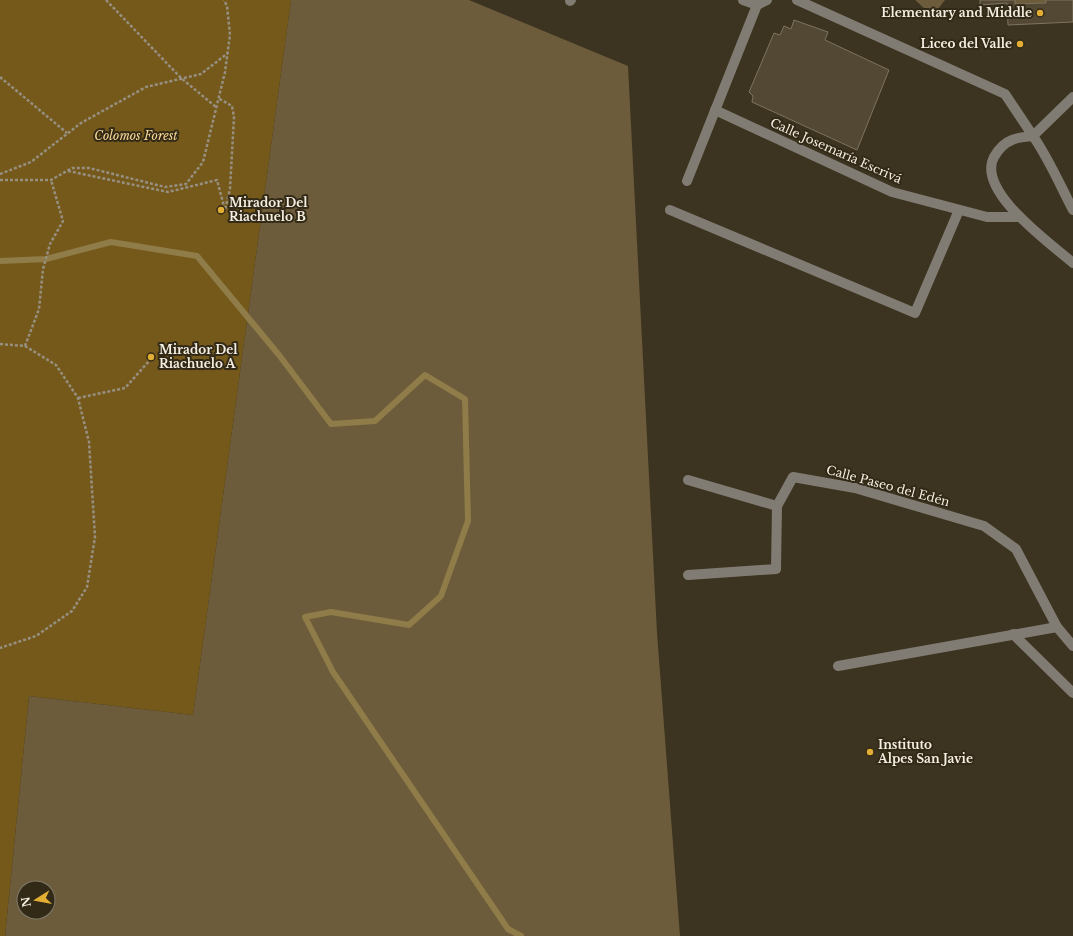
<svg xmlns="http://www.w3.org/2000/svg" width="1073" height="936" viewBox="0 0 1073 936" font-family="'Libre Baskerville',serif">
<style>
.green{fill:#6c5c3b;fill-rule:evenodd}
.forest{fill:#74591b}
.lines{fill:none;stroke-linecap:round;stroke-linejoin:round}
.stream{stroke:#907c48;stroke-width:6}
.building{fill:#524834;stroke:#7e735e}
.path{stroke:#978f80;stroke-width:2.5;stroke-dasharray:3 2;stroke-linecap:butt}
.minor{stroke:#817c73;stroke-width:10}
.poi-dot{fill:#e2af34;stroke:#322916;stroke-width:1.5}
.labels{text-anchor:middle;stroke-width:4;stroke-linejoin:round;paint-order:stroke}
.poi-label{font-size:12px;font-weight:bold;fill:#f5efe3;stroke:#322916;text-anchor:start}
.park-label{font-size:12px;font-style:italic;fill:#fcdb98;stroke:#322916}
.street-label{font-size:12px;fill:#f5efe3;stroke:#322916}
</style>
<rect width="100%" height="100%" fill="#3c3320"/>
<g class="green">
<path d="M291 0H469L628 66 657 633 680 936H5L29 696 193 715ZM24 888H48V912H24Z"/>
<polygon points="915,0 945,0 938,9 924,8"/>
<polygon points="1015,0 1046,0 1046,3 1015,4"/>
</g>
<polygon class="forest" points="0,0 291,0 193,715 29,696 5,936 0,936"/>
<g class="lines">
<polyline class="stream" points="0,261 46,259 111,242 197,256 279,355 331,424 375,421 425,375 465,399 468,521 441,596 409,625 331,612 305,617 333,672 508,929 521,936"/>
</g>
<g class="building">
<polygon points="980,0 1015,0 1015,4 1046,3 1046,0 1073,0 1073,22 1008,25 1007,3 980,5"/>
<polygon points="794,20 828,32 825,40 889,70 857,150 752,102 753,96 749,92 774,33 780,35 784,26 791,29"/>
</g>
<g class="lines">
<g class="path">
<polyline points="106,0 181,78 216,107"/>
<polyline points="0,77 67,133"/>
<polyline points="68,171 168,192 217,180 225,210 230,189 234,117 232,106 218,98"/>
<polyline points="0,174 31,162 81,123 146,87 201,74 228,53"/>
<polyline points="0,180 51,180 72,168 89,168 165,187 186,184 203,162 225,72 230,35 227,6 224,0"/>
<polyline points="0,344 25,346 56,365 78,398 89,442 95,537 87,587 72,611 36,636 0,648"/>
<polyline points="25,346 39,309 43,269 50,244 63,221 51,180"/>
<polyline points="78,398 125,388 150,360"/>
</g>
<g class="minor">
<polyline points="743,0 757,5"/>
<polyline points="797,0 1005,94 1033,136 1073,97"/>
<polyline points="570,1 571,0"/>
<polyline points="715,110 892,192 987,217 1020,217"/>
<polyline points="687,181 757,5 767,0"/>
<polyline points="670,210 915,313 959,210"/>
<path d="M1073 210C1060 185 1049 159 1033 136 1026 137 1018 137 1012 140 1004 143 998 150 994 157 976 191 1050 243 1073 263"/>
<polyline points="688,480 777,506"/>
<polyline points="688,575 776,569 777,506 793,477 855,488 984,526 1016,549 1057,627 1073,646"/>
<polyline points="1013,634 1073,693"/>
<polyline points="838,666 1057,627"/>
</g>
</g>
<g class="poi-dot">
<circle cx="1040" cy="13" r="4"/>
<circle cx="1020" cy="44" r="4"/>
<circle cx="221" cy="210" r="4"/>
<circle cx="151" cy="357" r="4"/>
<circle cx="870" cy="752" r="4"/>
</g>
<g class="labels">
<g class="poi-label">
<text x="1032" y="17" text-anchor="end">Elementary and Middle</text>
<text x="1012" y="48" text-anchor="end">Liceo del Valle</text>
<text x="229" y="207">Mirador Del<tspan x="229" dy="14">Riachuelo B</tspan></text>
<text x="159" y="354">Mirador Del<tspan x="159" dy="14">Riachuelo A</tspan></text>
<text x="878" y="749">Instituto<tspan x="878" dy="14">Alpes San Javie</tspan></text>
</g>
<g class="park-label">
<text x="136" y="140">Colomos Forest</text>
</g>
<g class="street-label">
<text transform="translate(836 151) rotate(24)" y="4">Calle Josemaría Escrivá</text>
<text transform="translate(888 486) rotate(15)" y="4">Calle Paseo del Edén</text>
</g>
</g>
<g transform="translate(36 900) rotate(259)"><circle r="19" fill="#322916" stroke="#807868"/>
<path d="M0-3L7 15L0 10L-7 15Z" fill="#e2af34"/>
<text y="-6" font-size="11" font-weight="bold" text-anchor="middle" fill="#f5efe3">N</text>
</g>
</svg>
